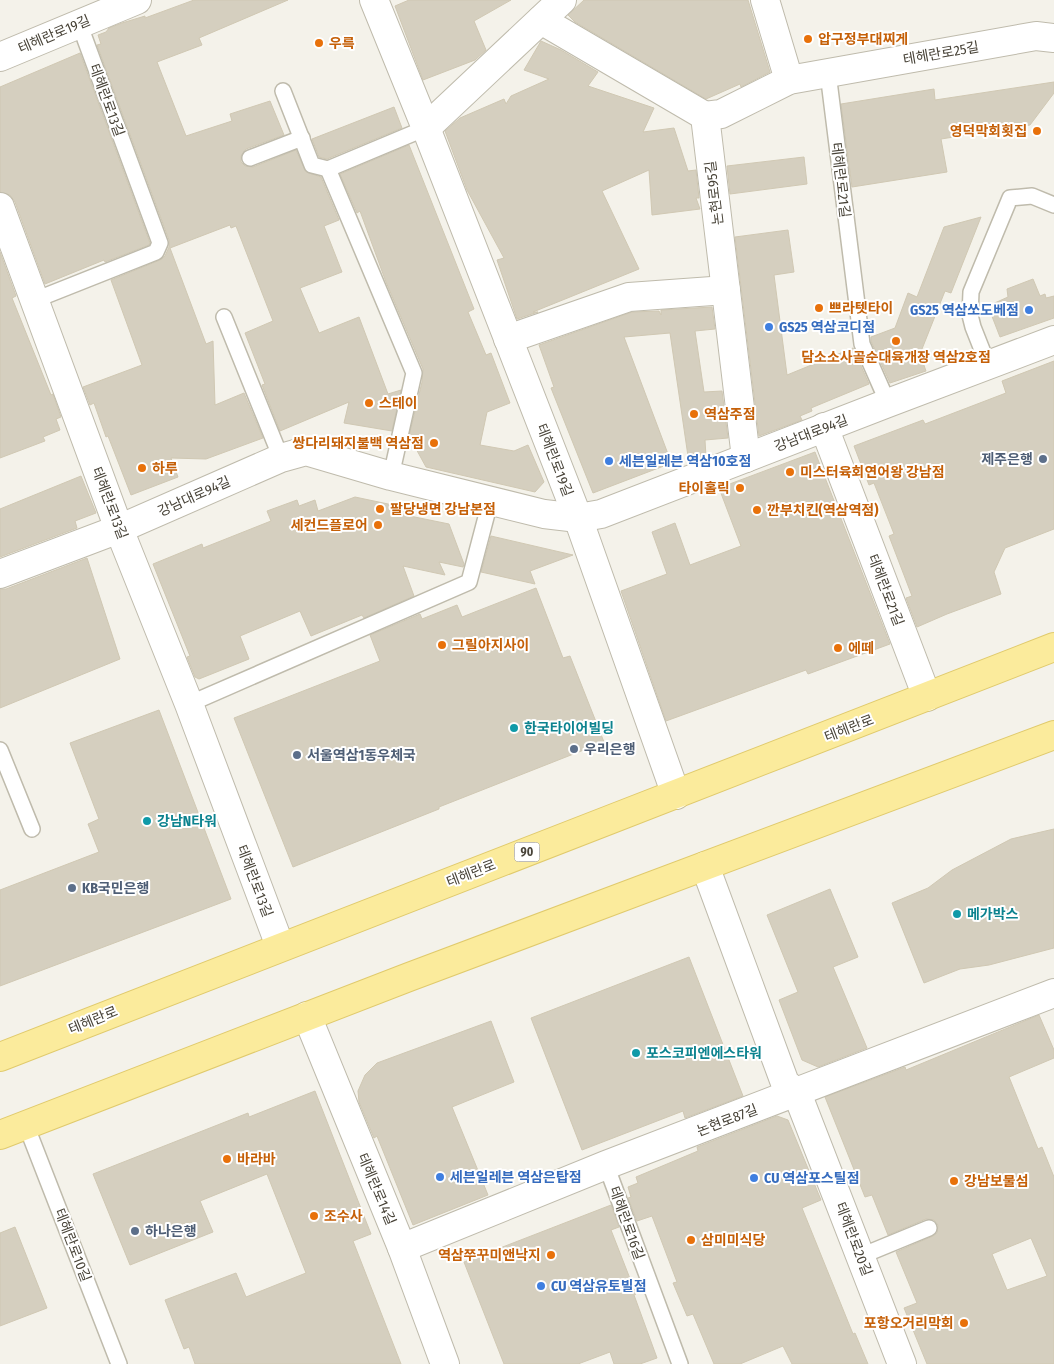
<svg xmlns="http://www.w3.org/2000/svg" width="1054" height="1364" viewBox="0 0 1054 1364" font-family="'Fira Sans Condensed','Noto Sans KR',sans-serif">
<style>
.building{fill:#d5cfbf;stroke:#d0c8b3;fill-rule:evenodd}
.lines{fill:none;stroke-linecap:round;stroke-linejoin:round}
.service-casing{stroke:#bfbbac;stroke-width:18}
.minor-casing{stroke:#bfbbac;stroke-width:30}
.primary-casing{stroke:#e0ca6c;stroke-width:30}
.service{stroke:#fff;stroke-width:15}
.minor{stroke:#fff;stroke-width:28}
.primary{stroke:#fbeb9c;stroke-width:28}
.food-dot{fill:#e8710a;stroke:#fff;stroke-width:2}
.shop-dot{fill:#3f7fe0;stroke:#fff;stroke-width:2}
.service-dot{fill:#5c6f8a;stroke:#fff;stroke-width:2}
.culture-dot{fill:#0f9aa8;stroke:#fff;stroke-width:2}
.labels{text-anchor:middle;stroke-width:4;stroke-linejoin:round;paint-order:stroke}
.shield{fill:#fff;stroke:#7f7b74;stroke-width:1}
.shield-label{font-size:12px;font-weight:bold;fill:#484338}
.street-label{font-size:14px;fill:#484338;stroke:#fff}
.food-label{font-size:14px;font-weight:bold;fill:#c56008;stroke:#fff;text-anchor:start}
.shop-label{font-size:14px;font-weight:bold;fill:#366cbe;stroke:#fff;text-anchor:start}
.service-label{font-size:14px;font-weight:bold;fill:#4e5e75;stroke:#fff;text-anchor:start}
.culture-label{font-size:14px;font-weight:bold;fill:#0d838f;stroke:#fff;text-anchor:start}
</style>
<rect width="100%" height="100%" fill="#f4f2ea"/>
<g class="building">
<polygon points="194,0 288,0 199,38 202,45 157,62 186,136 232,121 230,114 270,101 284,135 246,149 241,156 241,162 245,166 253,167 296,150 306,172 321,177 339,220 324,226 342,272 300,288 319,333 359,317 388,394 401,390 392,431 344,423 349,402 280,431 262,385 265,384 245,333 273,321 236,226 231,228 230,225 170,248 206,344 213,341 215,405 244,393 263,438 206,459 171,458 178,477 131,495 108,436 106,437 94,403 90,405 83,387 142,365 111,280 160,260 165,256 169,247 169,240 97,45 101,44 98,35 106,32 109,28 122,23 145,16 145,18"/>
<polygon points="409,0 511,0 474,21 486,50 475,60 423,80 395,6"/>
<polygon points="584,0 748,0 770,72 741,87 740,84 706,99 575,22 568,15"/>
<polygon points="541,41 561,50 598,72 588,86 654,108 643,132 674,128 688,171 696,170 699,198 696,198 700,209 652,215 649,170 602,191 639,269 533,312 538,312 517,319 497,260 504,258 467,190 445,131 460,118 504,99 506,104 511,96 549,79 524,70"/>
<polygon points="80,53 150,243 149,245 105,262 104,260 45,284 15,202 10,195 0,192 0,87"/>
<polygon points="1054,82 1054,93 1030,125 941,139 947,172 852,187 841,104 934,89 935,100"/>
<polygon points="394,107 402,128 327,159 319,157 312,139"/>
<polygon points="409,145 474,309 468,312 486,355 491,353 510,403 487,412 480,445 514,451 528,445 544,482 535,492 426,467 409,436 422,382 423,369 386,282 360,211 357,213 340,174"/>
<polygon points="804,157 807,184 730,194 727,166"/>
<polygon points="981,217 951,293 945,291 920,354 926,371 890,383 871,341 871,337 895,328 908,293 917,297 944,227"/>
<polygon points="788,230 794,272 774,275 787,375 853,348 869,384 811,408 812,411 800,416 802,420 759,436 735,237"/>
<polygon points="0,252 16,296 12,298 51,395 53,394 61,417 56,419 60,430 43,437 45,441 0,458"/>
<polygon points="1033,279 1040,296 1045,294 1046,298 1054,296 1054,318 1000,337 988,306 1008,297 1007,289"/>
<polygon points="712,307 715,329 695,331 704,392 722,391 728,438 705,440 706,457 689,463 670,333 624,337 668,454 666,454 669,464 593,493 551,388 554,387 539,345 632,312 659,311 661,315 661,310"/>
<polygon points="1054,361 1054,529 1005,548 994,572 1001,594 947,614 917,627 906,598 912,596 889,536 894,534 874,483 869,485 854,446 923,420 925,424 1006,393 1002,381"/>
<polygon points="815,452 890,644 808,674 806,670 666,721 621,591 667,574 652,532 675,523 690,565 741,546 719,488"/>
<polygon points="81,476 96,513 75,521 77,528 0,557 0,509"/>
<polygon points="355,497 407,508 405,515 449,524 464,564 463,567 439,562 445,575 403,566 414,596 364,618 362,615 311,636 300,611 240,636 249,659 199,679 195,677 187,657 190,656 153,564 202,544 203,548 271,521 267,511 297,500 299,506 315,500 318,511"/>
<polygon points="491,536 573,555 530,571 535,584 481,572"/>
<polygon points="87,558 120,659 0,708 0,589 6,589"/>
<polygon points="536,588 563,658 570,656 604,742 439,807 439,809 293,867 234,718 380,661 370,635 420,614 422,619 457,605 462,617"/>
<polygon points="159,710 231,899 0,986 0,890 99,852 88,824 99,819 70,743"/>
<polygon points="1054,829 1054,948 989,965 960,969 924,983 892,903 928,888 952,870 1011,839"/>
<polygon points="830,889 858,957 833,967 867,1048 818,1067 802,1060 779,1000 798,992 767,915"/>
<polygon points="689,957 743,1096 685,1118 683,1111 582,1150 531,1018"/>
<path d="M1039 1015 1054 1050V1058L1009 1077 1038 1149 1042 1147 1054 1177V1364H927L904 1308 917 1303 896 1252 933 1236 937 1233 938 1225 934 1220 926 1219 888 1235 872 1195 865 1197 825 1097 905 1067 906 1070ZM1031 1238 1047 1276 1007 1290 992 1254Z"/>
<polygon points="491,1021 514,1082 452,1107 488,1195 413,1225 377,1136 374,1138 359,1102 358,1091 365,1075 377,1063"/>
<polygon points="315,1091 371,1234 353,1241 401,1364 195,1364 189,1347 184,1349 165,1300 236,1273 246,1297 306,1273 267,1174 200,1201 213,1232 130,1265 93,1174 248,1113 249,1117"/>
<polygon points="777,1116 788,1120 821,1200 802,1208 853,1334 855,1333 868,1364 792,1364 783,1346 740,1364 714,1364 693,1314 687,1316 673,1283 677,1282 652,1216 637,1221 628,1198 631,1197 628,1187 638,1183 636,1177 698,1151 697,1147"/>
<polygon points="611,1205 619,1227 611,1230 636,1294 634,1295 657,1358 640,1364 614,1364 610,1352 578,1364 504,1364 464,1262"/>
<polygon points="15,1227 47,1308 0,1326 0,1233"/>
</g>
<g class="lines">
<g class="service-casing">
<g id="service">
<polyline points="828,73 862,344 888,403"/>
<polyline points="283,91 312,165 328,169 426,128"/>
<polyline points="250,158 302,138"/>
<polyline points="328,169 414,373 391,476"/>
<polyline points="35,300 156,252 160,243 79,23"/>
<polyline points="224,317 281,458"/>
<polyline points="988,365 973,327 970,315 971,292 1010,198 1032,196 1054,205"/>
<polyline points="189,704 469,582 490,502"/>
<polyline points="0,750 32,829"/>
<polyline points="26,1125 119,1364"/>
<polyline points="606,1165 680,1364"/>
<polyline points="861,1256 929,1228"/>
</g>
</g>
<g class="minor-casing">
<g id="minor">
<polyline points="374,0 426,128 578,518 676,795"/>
<polyline points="765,0 789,80"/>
<polyline points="541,20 705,116"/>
<polyline points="0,57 137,0"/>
<polyline points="705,116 721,114 789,80 1036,36 1054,38"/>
<polyline points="705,116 746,458"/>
<polyline points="426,128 562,0"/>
<polyline points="0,207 119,529 189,704 280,946"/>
<polyline points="508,339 629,297 726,290"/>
<polyline points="824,427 927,697"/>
<polyline points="0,574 119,529 281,458 306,451 391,476 544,514 578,518 601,514 888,403 1054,340"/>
<polyline points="705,866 785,1083 797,1093 902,1364"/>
<polyline points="307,1016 402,1248 445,1364"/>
<polyline points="402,1248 606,1165 1054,993"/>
</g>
</g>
<g class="primary-casing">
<g id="primary">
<path d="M0 1057C351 918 703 785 1054 647"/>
<polyline points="0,1135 409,977 1054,735"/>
</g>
</g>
<use href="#service" class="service"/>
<use href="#minor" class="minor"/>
<use href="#primary" class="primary"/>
</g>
<g class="food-dot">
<circle cx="808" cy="39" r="5"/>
<circle cx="319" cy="43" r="5"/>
<circle cx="1037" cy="131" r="5"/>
<circle cx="819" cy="308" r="5"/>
<circle cx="896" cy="341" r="5"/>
<circle cx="369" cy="403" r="5"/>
<circle cx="694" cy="414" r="5"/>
<circle cx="434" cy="443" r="5"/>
<circle cx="142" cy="468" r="5"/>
<circle cx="790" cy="472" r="5"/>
<circle cx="740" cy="488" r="5"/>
<circle cx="380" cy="509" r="5"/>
<circle cx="757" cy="510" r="5"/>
<circle cx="378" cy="525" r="5"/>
<circle cx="442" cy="645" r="5"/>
<circle cx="838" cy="648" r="5"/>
<circle cx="227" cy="1159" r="5"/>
<circle cx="954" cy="1181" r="5"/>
<circle cx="314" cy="1216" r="5"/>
<circle cx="691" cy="1240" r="5"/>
<circle cx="551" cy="1255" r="5"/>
<circle cx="964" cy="1323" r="5"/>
</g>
<g class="shop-dot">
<circle cx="1029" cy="310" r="5"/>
<circle cx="769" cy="327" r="5"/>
<circle cx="609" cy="461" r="5"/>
<circle cx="440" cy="1177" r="5"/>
<circle cx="754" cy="1178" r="5"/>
<circle cx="541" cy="1286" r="5"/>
</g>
<g class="service-dot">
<circle cx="1043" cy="459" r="5"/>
<circle cx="574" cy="749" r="5"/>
<circle cx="297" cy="755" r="5"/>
<circle cx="72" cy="888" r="5"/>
<circle cx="135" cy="1231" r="5"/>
</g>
<g class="culture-dot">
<circle cx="514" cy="728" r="5"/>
<circle cx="147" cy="821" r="5"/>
<circle cx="957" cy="914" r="5"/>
<circle cx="636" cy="1053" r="5"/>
</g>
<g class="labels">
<rect class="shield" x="514.5" y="842.5" width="25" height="19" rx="4"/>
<g class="shield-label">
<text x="527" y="856">90</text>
</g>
<g class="street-label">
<text transform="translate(54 34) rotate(-23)" y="5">테헤란로19길</text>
<text transform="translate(941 53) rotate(-10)" y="5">테헤란로25길</text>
<text transform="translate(107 100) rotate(70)" y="5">테헤란로13길</text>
<text transform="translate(841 180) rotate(83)" y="5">테헤란로21길</text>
<text transform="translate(714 193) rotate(-97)" y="5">논현로95길</text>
<text transform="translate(811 433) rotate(-21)" y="5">강남대로94길</text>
<text transform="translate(555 460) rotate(69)" y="5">테헤란로19길</text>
<text transform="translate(194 496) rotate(-24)" y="5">강남대로94길</text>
<text transform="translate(110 503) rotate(69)" y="5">테헤란로13길</text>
<text transform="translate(886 590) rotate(69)" y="5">테헤란로21길</text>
<text transform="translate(849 728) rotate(-21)" y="5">테헤란로</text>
<text transform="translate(471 873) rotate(-21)" y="5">테헤란로</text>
<text transform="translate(255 881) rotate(69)" y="5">테헤란로13길</text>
<text transform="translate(93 1020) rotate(-22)" y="5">테헤란로</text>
<text transform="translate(727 1120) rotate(-21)" y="5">논현로87길</text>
<text transform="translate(377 1189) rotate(67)" y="5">테헤란로14길</text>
<text transform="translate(627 1223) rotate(70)" y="5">테헤란로16길</text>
<text transform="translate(854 1239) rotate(69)" y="5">테헤란로20길</text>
<text transform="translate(73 1245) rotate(69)" y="5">테헤란로10길</text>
</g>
<g class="food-label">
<text x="818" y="44">압구정부대찌게</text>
<text x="329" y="48">우륵</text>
<text x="1027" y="136" text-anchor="end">영덕막회횟집</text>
<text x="829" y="313">쁘라텟타이</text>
<text x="896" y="362" text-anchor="middle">담소소사골순대육개장 역삼2호점</text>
<text x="379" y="408">스테이</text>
<text x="704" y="419">역삼주점</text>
<text x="424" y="448" text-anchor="end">쌍다리돼지불백 역삼점</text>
<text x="152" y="473">하루</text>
<text x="800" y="477">미스터육회연어왕 강남점</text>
<text x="730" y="493" text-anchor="end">타이홀릭</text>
<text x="390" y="514">팔당냉면 강남본점</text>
<text x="767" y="515">깐부치킨(역삼역점)</text>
<text x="368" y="530" text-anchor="end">세컨드플로어</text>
<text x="452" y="650">그릴아지사이</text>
<text x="848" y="653">에떼</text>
<text x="237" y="1164">바라바</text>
<text x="964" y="1186">강남보물섬</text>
<text x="324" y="1221">조수사</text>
<text x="701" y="1245">삼미미식당</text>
<text x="541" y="1260" text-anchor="end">역삼쭈꾸미앤낙지</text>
<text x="954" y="1328" text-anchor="end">포항오거리막회</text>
</g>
<g class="shop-label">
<text x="1019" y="315" text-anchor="end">GS25 역삼쏘도베점</text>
<text x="779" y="332">GS25 역삼코디점</text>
<text x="619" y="466">세븐일레븐 역삼10호점</text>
<text x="450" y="1182">세븐일레븐 역삼은탑점</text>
<text x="764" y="1183">CU 역삼포스틸점</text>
<text x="551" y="1291">CU 역삼유토빌점</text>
</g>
<g class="service-label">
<text x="1033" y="464" text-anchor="end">제주은행</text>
<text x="584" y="754">우리은행</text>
<text x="307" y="760">서울역삼1동우체국</text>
<text x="82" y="893">KB국민은행</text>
<text x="145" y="1236">하나은행</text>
</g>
<g class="culture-label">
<text x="524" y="733">한국타이어빌딩</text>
<text x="157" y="826">강남N타워</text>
<text x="967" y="919">메가박스</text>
<text x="646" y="1058">포스코피엔에스타워</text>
</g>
</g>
</svg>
